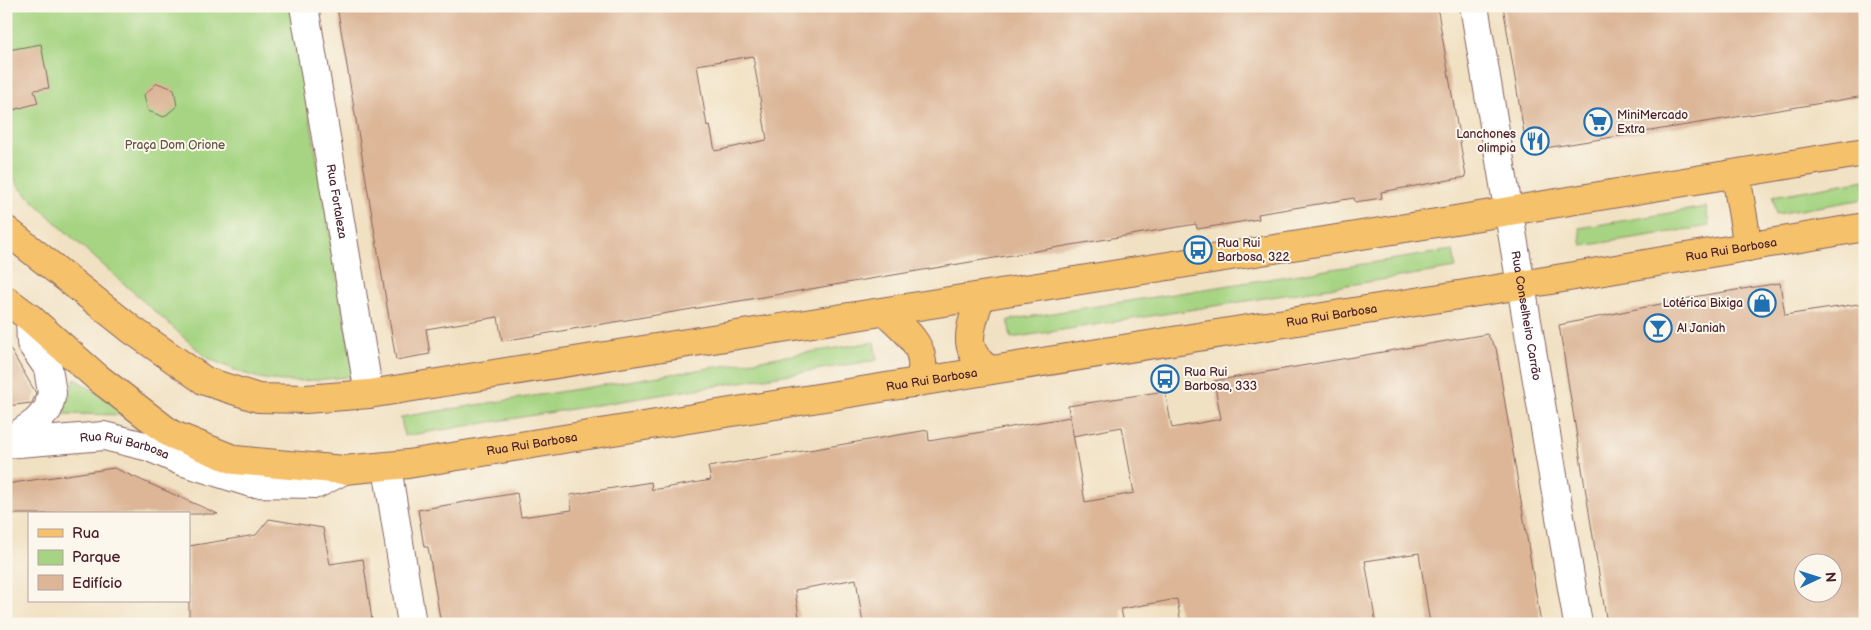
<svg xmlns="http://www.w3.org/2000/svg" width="1871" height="630" viewBox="0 0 1871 630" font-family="'Balsamiq Sans',sans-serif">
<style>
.green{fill:#a6d482;stroke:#787a56}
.building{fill:#dcb697;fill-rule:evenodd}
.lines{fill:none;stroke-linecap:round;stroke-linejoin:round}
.minor-casing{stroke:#846360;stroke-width:30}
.major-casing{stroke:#846360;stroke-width:30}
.minor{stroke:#fff;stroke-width:28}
.major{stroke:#f5c16b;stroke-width:28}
.labels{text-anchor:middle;stroke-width:4;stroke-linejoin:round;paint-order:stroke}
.poi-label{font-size:12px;fill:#4a1f2b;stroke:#fbf7ec;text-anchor:start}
.park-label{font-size:12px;fill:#665545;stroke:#fbf7ec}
.street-label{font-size:12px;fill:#4a1f2b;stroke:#fbf7ec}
</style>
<rect width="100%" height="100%" fill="#fbf7ec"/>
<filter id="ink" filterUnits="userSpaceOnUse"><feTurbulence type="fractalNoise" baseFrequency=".02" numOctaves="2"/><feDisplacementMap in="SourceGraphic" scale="10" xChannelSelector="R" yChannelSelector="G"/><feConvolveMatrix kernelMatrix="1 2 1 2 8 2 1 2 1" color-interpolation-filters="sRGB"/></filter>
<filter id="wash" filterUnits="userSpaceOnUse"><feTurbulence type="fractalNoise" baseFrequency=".0096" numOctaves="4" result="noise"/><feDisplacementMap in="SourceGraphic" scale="20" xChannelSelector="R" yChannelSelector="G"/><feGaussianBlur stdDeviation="1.12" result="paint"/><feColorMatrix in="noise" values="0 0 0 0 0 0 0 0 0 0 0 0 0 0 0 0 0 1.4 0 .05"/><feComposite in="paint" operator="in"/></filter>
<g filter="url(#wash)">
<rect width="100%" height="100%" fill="#f1e1c3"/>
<g class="green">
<path d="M6 6H291L354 376C325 379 294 384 265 379 244 375 226 366 207 358L56 223 19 187 6 163Z"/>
<polygon points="1865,180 1865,199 1776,214 1773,196"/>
<polygon points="1706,207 1709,226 1582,246 1579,228"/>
<polygon points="1453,250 1456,268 1011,338 1008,320"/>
<polygon points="874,342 877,360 404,436 401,417"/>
<polygon points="75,379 131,415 63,414"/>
</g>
<g id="blocks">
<g class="building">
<path d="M337 6H1437L1466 177 1381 192 1382 198 1355 202 1354 198 1258 214 1259 219 1197 229 1196 224 502 341 498 317 426 329 430 354 396 360ZM753 56 767 140 715 151 710 125 707 126 697 65Z"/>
<polygon points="1503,6 1865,6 1865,96 1527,151"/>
<polygon points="41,44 49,88 34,90 38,103 6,112 6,70 11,69 8,50"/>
<polygon points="157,83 174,89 177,106 164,117 148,111 144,95"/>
<path d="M1780 283 1785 315 1865 303V624H1607L1559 325 1699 296ZM1804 562H1834V592H1804Z"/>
<polygon points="1487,334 1496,348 1541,624 1430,624 1419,553 1365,561 1376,624 1181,624 1177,599 1121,609 1124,624 863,624 856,579 795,590 800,624 441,624 428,547 424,547 418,510 517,493 521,517 572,510 570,495 651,482 652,490 711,480 708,467 928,430 929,441 1070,417 1085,502 1134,493 1122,427 1073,436 1068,406 1165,391 1172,428 1221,419 1214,381"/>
<polygon points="6,342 36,393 32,403 6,406"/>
<polygon points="114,468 218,514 6,514 6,484"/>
<polygon points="269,519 323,528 330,564 363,559 372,620 346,624 264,624 264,619 224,624 189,624 189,546 256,535"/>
</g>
</g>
</g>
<g filter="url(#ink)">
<use href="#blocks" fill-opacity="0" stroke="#846360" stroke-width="1"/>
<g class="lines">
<g class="minor-casing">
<g id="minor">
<path id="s1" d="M304 6 369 394"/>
<path id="s2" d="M1474 6 1578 624"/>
<polyline points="6,443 36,422 48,409 52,393 48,368 31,343 30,318"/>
<path id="s3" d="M6 444 104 436 149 447 181 461 251 483 317 484 344 470"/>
<polyline points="387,467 412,624"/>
</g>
</g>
<g class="major-casing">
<g id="major">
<polyline points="1736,175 1748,247"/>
<polyline points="6,230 132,330 205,381 258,398 306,399 369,394 1449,221 1865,152"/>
<path d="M980 297C972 326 958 350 990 370"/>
<path id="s4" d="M6 300 30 318 98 378 171 434 235 460 344 470 408 464 1521 285 1865 227"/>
<path d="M886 312C899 325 921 341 922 362 923 367 921 373 921 378L915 383"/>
</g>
</g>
<use href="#minor" class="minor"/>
<use href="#major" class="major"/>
</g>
</g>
<defs>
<g id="supermarket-ring" transform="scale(1.4375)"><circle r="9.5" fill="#fbf7ec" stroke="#1f6fb2" stroke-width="1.5"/><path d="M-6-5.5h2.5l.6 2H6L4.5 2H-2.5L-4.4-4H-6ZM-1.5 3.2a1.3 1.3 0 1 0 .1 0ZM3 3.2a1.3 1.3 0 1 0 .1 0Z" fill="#1f6fb2"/></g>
<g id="restaurant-ring" transform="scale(1.4375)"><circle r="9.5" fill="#fbf7ec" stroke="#1f6fb2" stroke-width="1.5"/><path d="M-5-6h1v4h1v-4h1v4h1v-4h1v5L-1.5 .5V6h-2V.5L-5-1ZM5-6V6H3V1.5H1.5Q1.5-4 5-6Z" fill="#1f6fb2"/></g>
<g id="bus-ring" transform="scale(1.4375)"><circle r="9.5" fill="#fbf7ec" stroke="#1f6fb2" stroke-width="1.5"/><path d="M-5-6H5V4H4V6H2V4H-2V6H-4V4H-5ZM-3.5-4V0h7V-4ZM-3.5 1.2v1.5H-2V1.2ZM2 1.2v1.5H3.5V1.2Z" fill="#1f6fb2"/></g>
<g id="shop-ring" transform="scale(1.4375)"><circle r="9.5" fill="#fbf7ec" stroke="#1f6fb2" stroke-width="1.5"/><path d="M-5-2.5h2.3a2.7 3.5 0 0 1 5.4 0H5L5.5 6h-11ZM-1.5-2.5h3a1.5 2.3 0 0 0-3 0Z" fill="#1f6fb2"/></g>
<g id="bar-ring" transform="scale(1.4375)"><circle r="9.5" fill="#fbf7ec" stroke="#1f6fb2" stroke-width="1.5"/><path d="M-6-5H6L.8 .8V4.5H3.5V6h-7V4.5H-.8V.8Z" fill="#1f6fb2"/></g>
</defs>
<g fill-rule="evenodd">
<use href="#supermarket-ring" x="1598" y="122"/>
<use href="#restaurant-ring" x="1535" y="141"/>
<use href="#bus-ring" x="1198" y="250"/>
<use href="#shop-ring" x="1762" y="303"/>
<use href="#bar-ring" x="1658" y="328"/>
<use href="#bus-ring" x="1165" y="379"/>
</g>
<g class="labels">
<g class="poi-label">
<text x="1617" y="119">MiniMercado<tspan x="1617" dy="14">Extra</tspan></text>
<text x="1516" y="138" text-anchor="end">Lanchones<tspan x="1516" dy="14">olimpia</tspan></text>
<text x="1217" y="247">Rua Rui<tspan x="1217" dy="14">Barbosa, 322</tspan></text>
<text x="1743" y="307" text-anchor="end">Lotérica Bixiga</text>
<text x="1677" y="332">Al Janiah</text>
<text x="1184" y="376">Rua Rui<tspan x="1184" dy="14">Barbosa, 333</tspan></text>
</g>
<g class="park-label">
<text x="175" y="149">Praça Dom Orione</text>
</g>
<g class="street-label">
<text dy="4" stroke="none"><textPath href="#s1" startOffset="198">Rua Fortaleza</textPath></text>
<text dy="4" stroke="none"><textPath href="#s4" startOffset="1796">Rua Rui Barbosa</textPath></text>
<text dy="4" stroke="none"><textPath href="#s4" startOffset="1391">Rua Rui Barbosa</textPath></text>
<text dy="4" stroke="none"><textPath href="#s2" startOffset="314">Rua Conselheiro Carrão</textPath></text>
<text dy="4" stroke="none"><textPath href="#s4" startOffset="986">Rua Rui Barbosa</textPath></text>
<text dy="4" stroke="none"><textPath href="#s4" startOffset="581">Rua Rui Barbosa</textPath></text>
<text dy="4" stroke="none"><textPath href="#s3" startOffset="120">Rua Rui Barbosa</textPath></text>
</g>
</g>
<rect width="1871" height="630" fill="none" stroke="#fbf7ec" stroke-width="25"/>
<rect x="28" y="512" width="162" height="90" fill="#fbf7ec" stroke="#b4a19f"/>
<rect x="38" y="529" width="25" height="8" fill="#f5c16b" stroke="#b4a19f"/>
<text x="72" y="538" font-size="15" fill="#4a1f2b">Rua</text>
<rect x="38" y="550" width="25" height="15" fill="#a6d482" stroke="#b4a19f"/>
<text x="72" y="562" font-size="15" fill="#4a1f2b">Parque</text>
<rect x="38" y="575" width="25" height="15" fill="#dcb697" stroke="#b4a19f"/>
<text x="72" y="588" font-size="15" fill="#4a1f2b">Edifício</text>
<g transform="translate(1818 578) rotate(86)"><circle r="24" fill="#fbf7ec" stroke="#b4a19f"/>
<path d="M0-4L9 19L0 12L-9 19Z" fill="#1f6fb2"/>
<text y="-8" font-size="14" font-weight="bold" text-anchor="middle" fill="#4a1f2b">N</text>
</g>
</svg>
